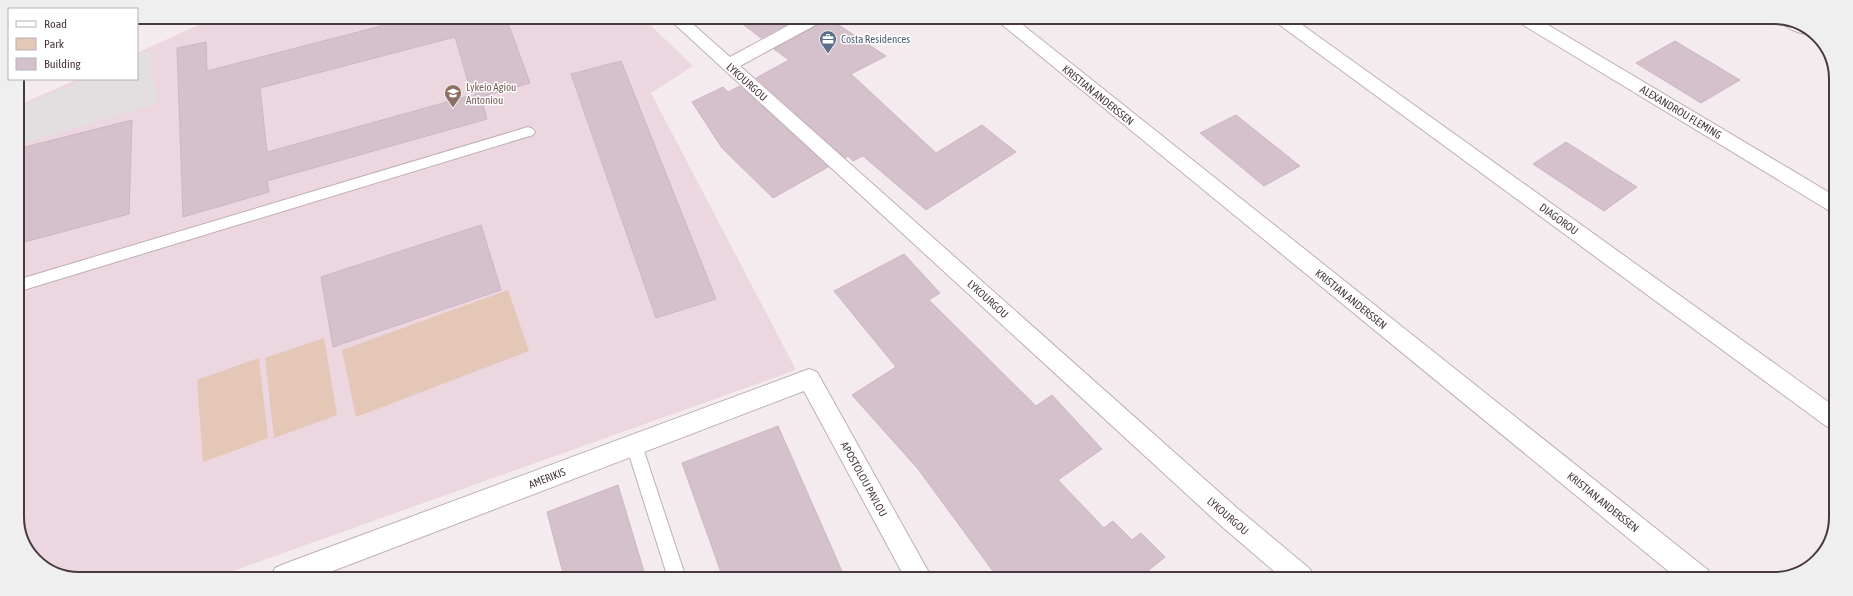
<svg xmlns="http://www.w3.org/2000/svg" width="1853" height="596" viewBox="0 0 1853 596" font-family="'Asap Condensed',sans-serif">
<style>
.education{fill:#ecd6df}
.green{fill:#e5c7b7}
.parking{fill:#e3dfe1}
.building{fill:#d5c1cb;stroke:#cfb5c2;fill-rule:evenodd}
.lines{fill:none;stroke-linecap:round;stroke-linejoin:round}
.service-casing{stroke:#bfaeb6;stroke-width:2}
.minor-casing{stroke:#bfaeb6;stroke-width:2}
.service{fill:#fff;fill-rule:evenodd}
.minor{fill:#fff;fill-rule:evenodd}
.labels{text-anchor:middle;stroke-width:3;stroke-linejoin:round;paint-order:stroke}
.service-label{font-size:11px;fill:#4e5e75;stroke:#fff;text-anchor:start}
.street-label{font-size:11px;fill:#483941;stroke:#fff}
.education-label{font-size:11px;fill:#785e54;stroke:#fff;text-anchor:start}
.rim{fill:none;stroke:#483941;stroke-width:2}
</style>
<rect width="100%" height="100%" fill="#f4ebef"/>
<polygon class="education" points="216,17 643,18 693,66 651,93 796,370 216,577 63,577 32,558 17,521 17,106 78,79 137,79 137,53"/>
<g class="green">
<polygon points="508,290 529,351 356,417 342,350"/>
<polygon points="324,338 337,415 274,438 265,358"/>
<polygon points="259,358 268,438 203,462 197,380"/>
</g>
<polygon class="parking" points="150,50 157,104 17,145 17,109 84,79 137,79 137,55"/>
<g class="building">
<path d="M379 17 494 18 495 23 507 20 530 83 481 97 487 119 267 181 269 192 183 217 177 48 206 42 207 71 381 26ZM455 37 472 95 267 152 260 88Z"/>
<polygon points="735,18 799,18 761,38"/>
<polygon points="825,18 828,18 886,56 851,74 936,153 982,125 1016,152 926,210 863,156 853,161 848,156 845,158 756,78 789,60 774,49 822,23"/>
<polygon points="1675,41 1740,80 1701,103 1636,63"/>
<polygon points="621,61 716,299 656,318 571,74"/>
<polygon points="740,86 828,167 773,198 722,148 692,102 723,87 728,92"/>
<polygon points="1236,115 1300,166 1264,186 1200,133"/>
<polygon points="132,120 129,214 17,244 17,149"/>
<polygon points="1566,142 1637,187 1604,211 1533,164"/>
<polygon points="481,225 501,290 333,347 321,277"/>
<polygon points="904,254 940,293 929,300 1036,406 1052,395 1102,449 1058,480 1104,528 1113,521 1132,540 1141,533 1165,557 1139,578 998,578 918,469 852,395 896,367 834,291"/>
<polygon points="778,426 845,578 723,578 682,463"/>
<polygon points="618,485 646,578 564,577 547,512"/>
</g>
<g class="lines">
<g class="service-casing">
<g id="service">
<polygon points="528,127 533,129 535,132 533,135 17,292 17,280"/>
<polygon points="634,438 640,440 642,445 686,578 668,578 626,445 628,440"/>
</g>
</g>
<g class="minor-casing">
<g id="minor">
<polygon points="668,18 686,18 730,57 802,18 824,18 821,22 740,66 1237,508 1310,569 1314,578 1282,578 1219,524"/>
<polygon points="994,18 1014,18 1708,570 1712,579 1678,579"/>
<polygon points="1275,19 1294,19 1834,406 1834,429 1826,426 1277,23"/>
<polygon points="1517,19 1538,19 1835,196 1835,212 1828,210 1520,23"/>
<path d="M1778 19H1790L1812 33C1802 36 1785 28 1778 19Z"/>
<polygon points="809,369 817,372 932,578 905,578 804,391 317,577 271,577 275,568 284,564"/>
</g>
</g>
<use href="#service" class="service"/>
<use href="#minor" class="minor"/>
</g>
<defs>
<g id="office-pin" transform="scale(0.9)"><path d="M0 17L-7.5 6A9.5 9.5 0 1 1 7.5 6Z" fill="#5c6f8a" stroke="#fff"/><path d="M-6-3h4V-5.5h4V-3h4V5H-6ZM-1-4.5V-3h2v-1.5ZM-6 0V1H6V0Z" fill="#fff"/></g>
<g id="school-pin" transform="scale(0.9)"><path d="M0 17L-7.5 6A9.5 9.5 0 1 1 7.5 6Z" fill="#8d6e63" stroke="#fff"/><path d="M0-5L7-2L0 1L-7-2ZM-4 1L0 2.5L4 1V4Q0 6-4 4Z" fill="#fff"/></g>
</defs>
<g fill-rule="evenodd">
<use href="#office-pin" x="828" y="39"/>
<use href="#school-pin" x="453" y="93"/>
</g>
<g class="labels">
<g class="service-label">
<text x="841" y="43">Costa Residences</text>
</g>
<g class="street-label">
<text transform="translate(747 82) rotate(42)" y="4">LYKOURGOU</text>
<text transform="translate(1098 95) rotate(39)" y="4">KRISTIAN ANDERSSEN</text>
<text transform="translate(1681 112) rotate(31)" y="4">ALEXANDROU FLEMING</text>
<text transform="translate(1559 219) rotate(36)" y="4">DIAGOROU</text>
<text transform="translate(988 299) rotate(42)" y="4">LYKOURGOU</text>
<text transform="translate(1351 299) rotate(39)" y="4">KRISTIAN ANDERSSEN</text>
<text transform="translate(547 478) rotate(-21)" y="4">AMERIKIS</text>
<text transform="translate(864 479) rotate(61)" y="4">APOSTOLOU PAVLOU</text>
<text transform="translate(1603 502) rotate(39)" y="4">KRISTIAN ANDERSSEN</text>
<text transform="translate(1228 516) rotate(41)" y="4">LYKOURGOU</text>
</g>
<g class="education-label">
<text x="466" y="91">Lykeio Agiou<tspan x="466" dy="13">Antoniou</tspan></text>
</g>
</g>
<path d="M0 0H1853V596H0ZM79 24H1774A55 55 0 0 1 1829 79V517A55 55 0 0 1 1774 572H79A55 55 0 0 1 24 517V79A55 55 0 0 1 79 24Z" fill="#f0eff0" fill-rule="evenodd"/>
<path class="rim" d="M79 24H1774A55 55 0 0 1 1829 79V517A55 55 0 0 1 1774 572H79A55 55 0 0 1 24 517V79A55 55 0 0 1 79 24Z"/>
<rect x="8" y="8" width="130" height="72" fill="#ffffff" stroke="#b6b0b3"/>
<rect x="16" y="21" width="20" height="6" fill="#ffffff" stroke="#b6b0b3"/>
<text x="44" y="28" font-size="12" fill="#483941">Road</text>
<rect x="16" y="38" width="20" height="12" fill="#e5c7b7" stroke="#b6b0b3"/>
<text x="44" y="48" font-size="12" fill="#483941">Park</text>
<rect x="16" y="58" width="20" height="12" fill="#d5c1cb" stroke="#b6b0b3"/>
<text x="44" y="68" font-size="12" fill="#483941">Building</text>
</svg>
